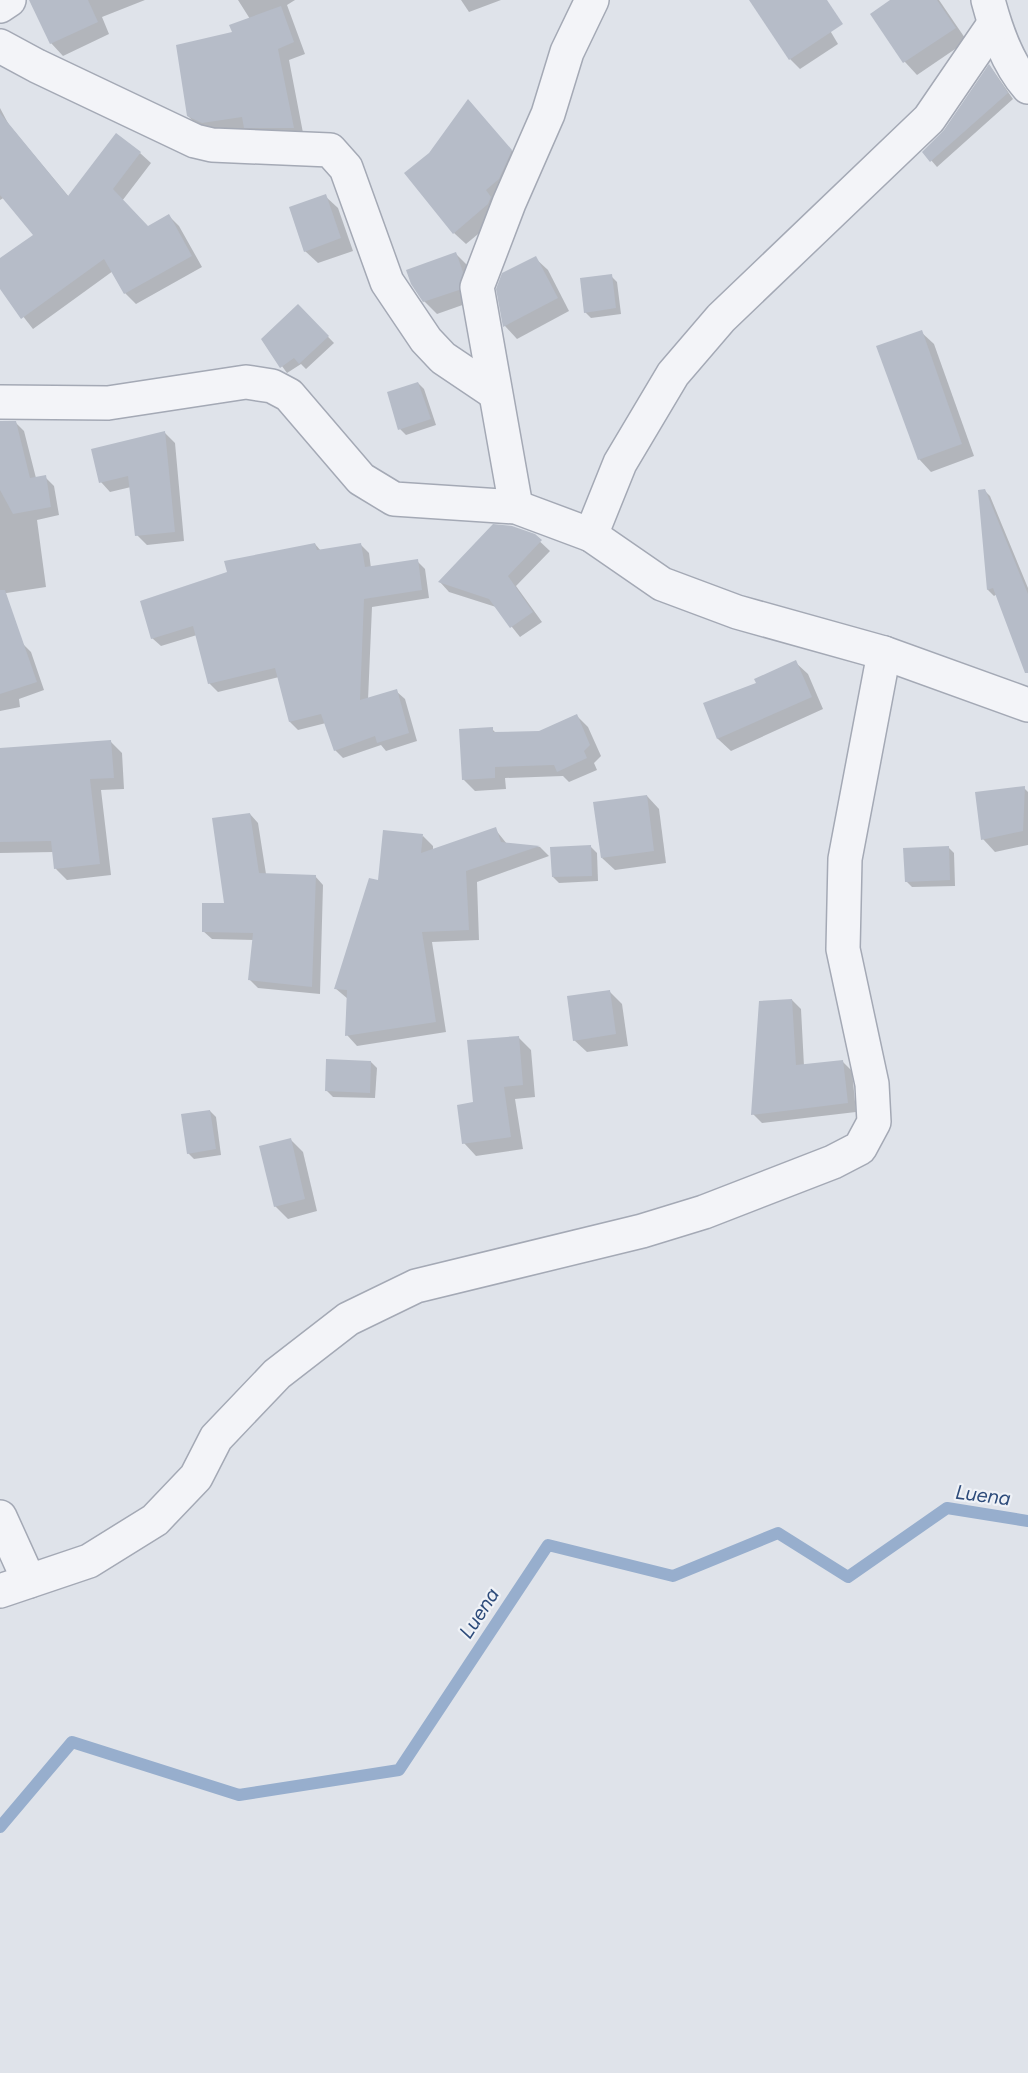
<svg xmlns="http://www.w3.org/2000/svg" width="1028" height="2073" viewBox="0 0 1028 2073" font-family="Figtree,sans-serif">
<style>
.shadow{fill:#0003}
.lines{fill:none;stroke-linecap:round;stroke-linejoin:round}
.stream{stroke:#97aecd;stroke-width:12}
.building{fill:#b6bcc8}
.minor-casing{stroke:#a4a9b5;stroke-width:36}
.minor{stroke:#f3f4f8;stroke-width:33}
.labels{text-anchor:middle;stroke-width:4.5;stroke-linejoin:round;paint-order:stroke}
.water-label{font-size:20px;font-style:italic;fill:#2d4b7a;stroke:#eff2f7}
</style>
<rect width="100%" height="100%" fill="#dfe3ea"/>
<g class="shadow">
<polygon points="31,0 145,0 102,17 109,34 63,56 51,43"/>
<polygon points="238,0 295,0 287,5 305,54 289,60 304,138 257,138 248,129 215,134 200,128 188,116 234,33 250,19"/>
<polygon points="461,0 501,0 469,12"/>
<polygon points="751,0 812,0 838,44 800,69 790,59"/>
<polygon points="893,0 939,0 967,41 917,75 905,62 872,14"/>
<polygon points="990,66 1013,99 937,167 924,152 945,131"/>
<polygon points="469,101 522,163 500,216 466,244 454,233"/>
<polygon points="0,108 9,125 69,197 140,153 151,163 122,201 148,227 169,216 179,226 202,267 136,304 125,293 113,271 33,329 0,287 0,260 36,235 5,197 0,200"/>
<polygon points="325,196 338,208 353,251 318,263 305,251"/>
<polygon points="456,254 468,266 471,302 437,314 424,301"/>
<polygon points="535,258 548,270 569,311 517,339 505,326 498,289"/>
<polygon points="611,276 617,282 621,314 591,318 585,312"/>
<polygon points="298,306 334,343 306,369 301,364 287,373 263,340"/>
<polygon points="921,332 934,344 974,456 931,472 919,459"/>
<polygon points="418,383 424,389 436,425 406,435 400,429"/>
<polygon points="0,421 15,422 24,431 36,478 45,477 54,486 59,515 37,520 46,587 0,594"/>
<polygon points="165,433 175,443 184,541 147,545 137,535 131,487 110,492 101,482"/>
<polygon points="984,490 990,496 1028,588 1028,627 997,594 994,596 988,590 979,491"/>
<polygon points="534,536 550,551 516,586 542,622 520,637 496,607 449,592 440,582"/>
<polygon points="315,544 321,551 361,545 369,553 371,568 417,561 425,569 429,598 372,607 368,700 396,691 405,699 417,741 386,751 381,745 343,758 335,750 326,723 298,730 290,722 279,677 218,692 209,683 197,635 161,646 152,638"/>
<polygon points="22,643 31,652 44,690 19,699 20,707 0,711 0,651"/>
<polygon points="795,662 808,674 823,709 731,751 718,739 705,704 758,684"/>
<polygon points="576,715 588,727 601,756 594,763 597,770 569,782 563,776 505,778 506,789 475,791 463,779 492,729 497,734 539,732"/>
<polygon points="111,742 122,753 124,789 101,790 111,875 67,880 56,869 54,852 0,853 0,765"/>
<polygon points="1024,788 1028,792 1028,845 995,852 983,839"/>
<polygon points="647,796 659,809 666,863 615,870 602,858"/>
<polygon points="250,814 258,823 266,874 315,876 323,885 320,994 258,988 250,980 254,940 212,939 203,931 225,904"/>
<polygon points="495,829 507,844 540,847 549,856 477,882 479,940 432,942 446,1032 357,1046 347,1035 348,999 335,988 379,882 423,836 433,846 433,850"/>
<polygon points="591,847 597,853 598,881 559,883 553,877"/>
<polygon points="948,847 954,853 955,886 912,887 906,881"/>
<polygon points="609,991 622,1004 628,1046 587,1052 574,1040"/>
<polygon points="792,1000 801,1009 804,1066 842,1061 852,1071 856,1112 762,1123 753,1114"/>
<polygon points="518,1037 531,1050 535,1097 515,1099 523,1149 476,1156 464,1143 475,1104"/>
<polygon points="371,1062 377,1068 375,1098 333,1097 327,1091"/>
<polygon points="210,1111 216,1117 221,1155 194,1159 188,1153"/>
<polygon points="290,1139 303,1152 317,1211 288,1219 275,1206"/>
</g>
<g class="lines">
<polyline class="stream" points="0,1827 72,1742 239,1795 399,1770 548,1545 673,1576 778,1533 848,1577 947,1508 1028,1521"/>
</g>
<g class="building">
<polygon points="29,0 88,0 98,22 50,44"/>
<polygon points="749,0 827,0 843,24 789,60"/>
<polygon points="890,0 937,0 956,28 903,63 870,14"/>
<polygon points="281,6 294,42 278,49 294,128 244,128 242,117 202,123 187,116 176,45 232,32 229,25"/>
<polygon points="989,64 1008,93 930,162 922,152 944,130"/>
<polygon points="468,99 512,150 499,179 486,190 491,197 488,204 453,234 404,173 429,153"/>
<polygon points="0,113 68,196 116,133 141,152 113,189 148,226 169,214 192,256 124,294 104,259 21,319 0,289 0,258 33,235 0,195"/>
<polygon points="326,194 341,238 304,252 289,207"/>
<polygon points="456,252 463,272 459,290 423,302 411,284 406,270"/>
<polygon points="536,256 558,298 503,327 496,289 502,273"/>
<polygon points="612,274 616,308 584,313 580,278"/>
<polygon points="298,304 329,336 299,364 294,358 280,368 261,339"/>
<polygon points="922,330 962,444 918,460 876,346"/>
<polygon points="418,382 431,419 398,430 387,392"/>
<polygon points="0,421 16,421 30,478 46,475 51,507 13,514 0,490"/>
<polygon points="165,431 175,532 135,536 128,476 99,483 91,449"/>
<polygon points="985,489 1028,594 1028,673 1025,673 993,588 987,590 978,490"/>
<polygon points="493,524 512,526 535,534 542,540 508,576 533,612 510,628 489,599 438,582"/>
<polygon points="315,543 317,550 361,543 365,567 418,559 422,590 364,599 360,700 397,689 409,733 377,743 375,736 334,751 321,714 289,722 275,668 208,684 193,626 151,639 140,601 227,572 224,561"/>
<polygon points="0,590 5,590 37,682 0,694"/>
<polygon points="796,660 812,697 717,739 703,703 756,683 754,679"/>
<polygon points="577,714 590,745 584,751 587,758 557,772 554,765 495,767 495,778 462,780 459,729 493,727 493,732 539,731"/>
<polygon points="111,740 114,778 90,779 100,864 54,869 51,841 0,842 0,748"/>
<polygon points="1025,786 1023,831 981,840 975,792"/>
<polygon points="647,795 654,851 601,858 593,802"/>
<polygon points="250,813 259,873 316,875 312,987 248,980 253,933 202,932 202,903 224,903 212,818"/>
<polygon points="496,827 501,842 540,846 466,871 469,930 422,932 436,1022 345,1036 347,990 334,989 369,878 378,880 383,830 423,834 421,853"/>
<polygon points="591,845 592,876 552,877 550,847"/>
<polygon points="949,846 950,880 905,882 903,848"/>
<polygon points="610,990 616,1034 573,1041 567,996"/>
<polygon points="792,999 796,1065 843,1060 848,1103 751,1115 759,1001"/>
<polygon points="519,1036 523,1085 504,1087 511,1137 462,1144 457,1105 473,1102 467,1040"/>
<polygon points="326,1059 371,1061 370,1093 325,1091"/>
<polygon points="210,1110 216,1149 187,1154 181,1114"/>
<polygon points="291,1138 305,1199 274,1207 259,1146"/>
</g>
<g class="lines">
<g class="minor-casing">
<g id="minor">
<path d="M988 0C996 30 1007 63 1028 87"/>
<polyline points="0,6 9,0"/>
<polyline points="0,46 37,66 195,141 212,145 330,150 346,168 387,282 426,340 443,358 495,393"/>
<polyline points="0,402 108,403 246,382 272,386 289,395 361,479 394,499 516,507 591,535 662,584 737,612 884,653 1028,705"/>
<polyline points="516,507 477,287 509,203 548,114 567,52 592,0"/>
<polyline points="591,535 620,463 673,374 721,318 929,119 994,24"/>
<polyline points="0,1517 29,1581"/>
<polyline points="0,1591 89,1561 155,1520 196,1477 216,1438 277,1374 348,1319 416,1286 642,1231 704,1212 833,1162 860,1148 874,1122 872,1084 843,949 845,859 884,653"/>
</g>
</g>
<use href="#minor" class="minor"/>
</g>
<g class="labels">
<g class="water-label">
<text transform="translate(983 1495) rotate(7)" y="7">Luena</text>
<text transform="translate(479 1613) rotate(-57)" y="7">Luena</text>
</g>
</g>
</svg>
